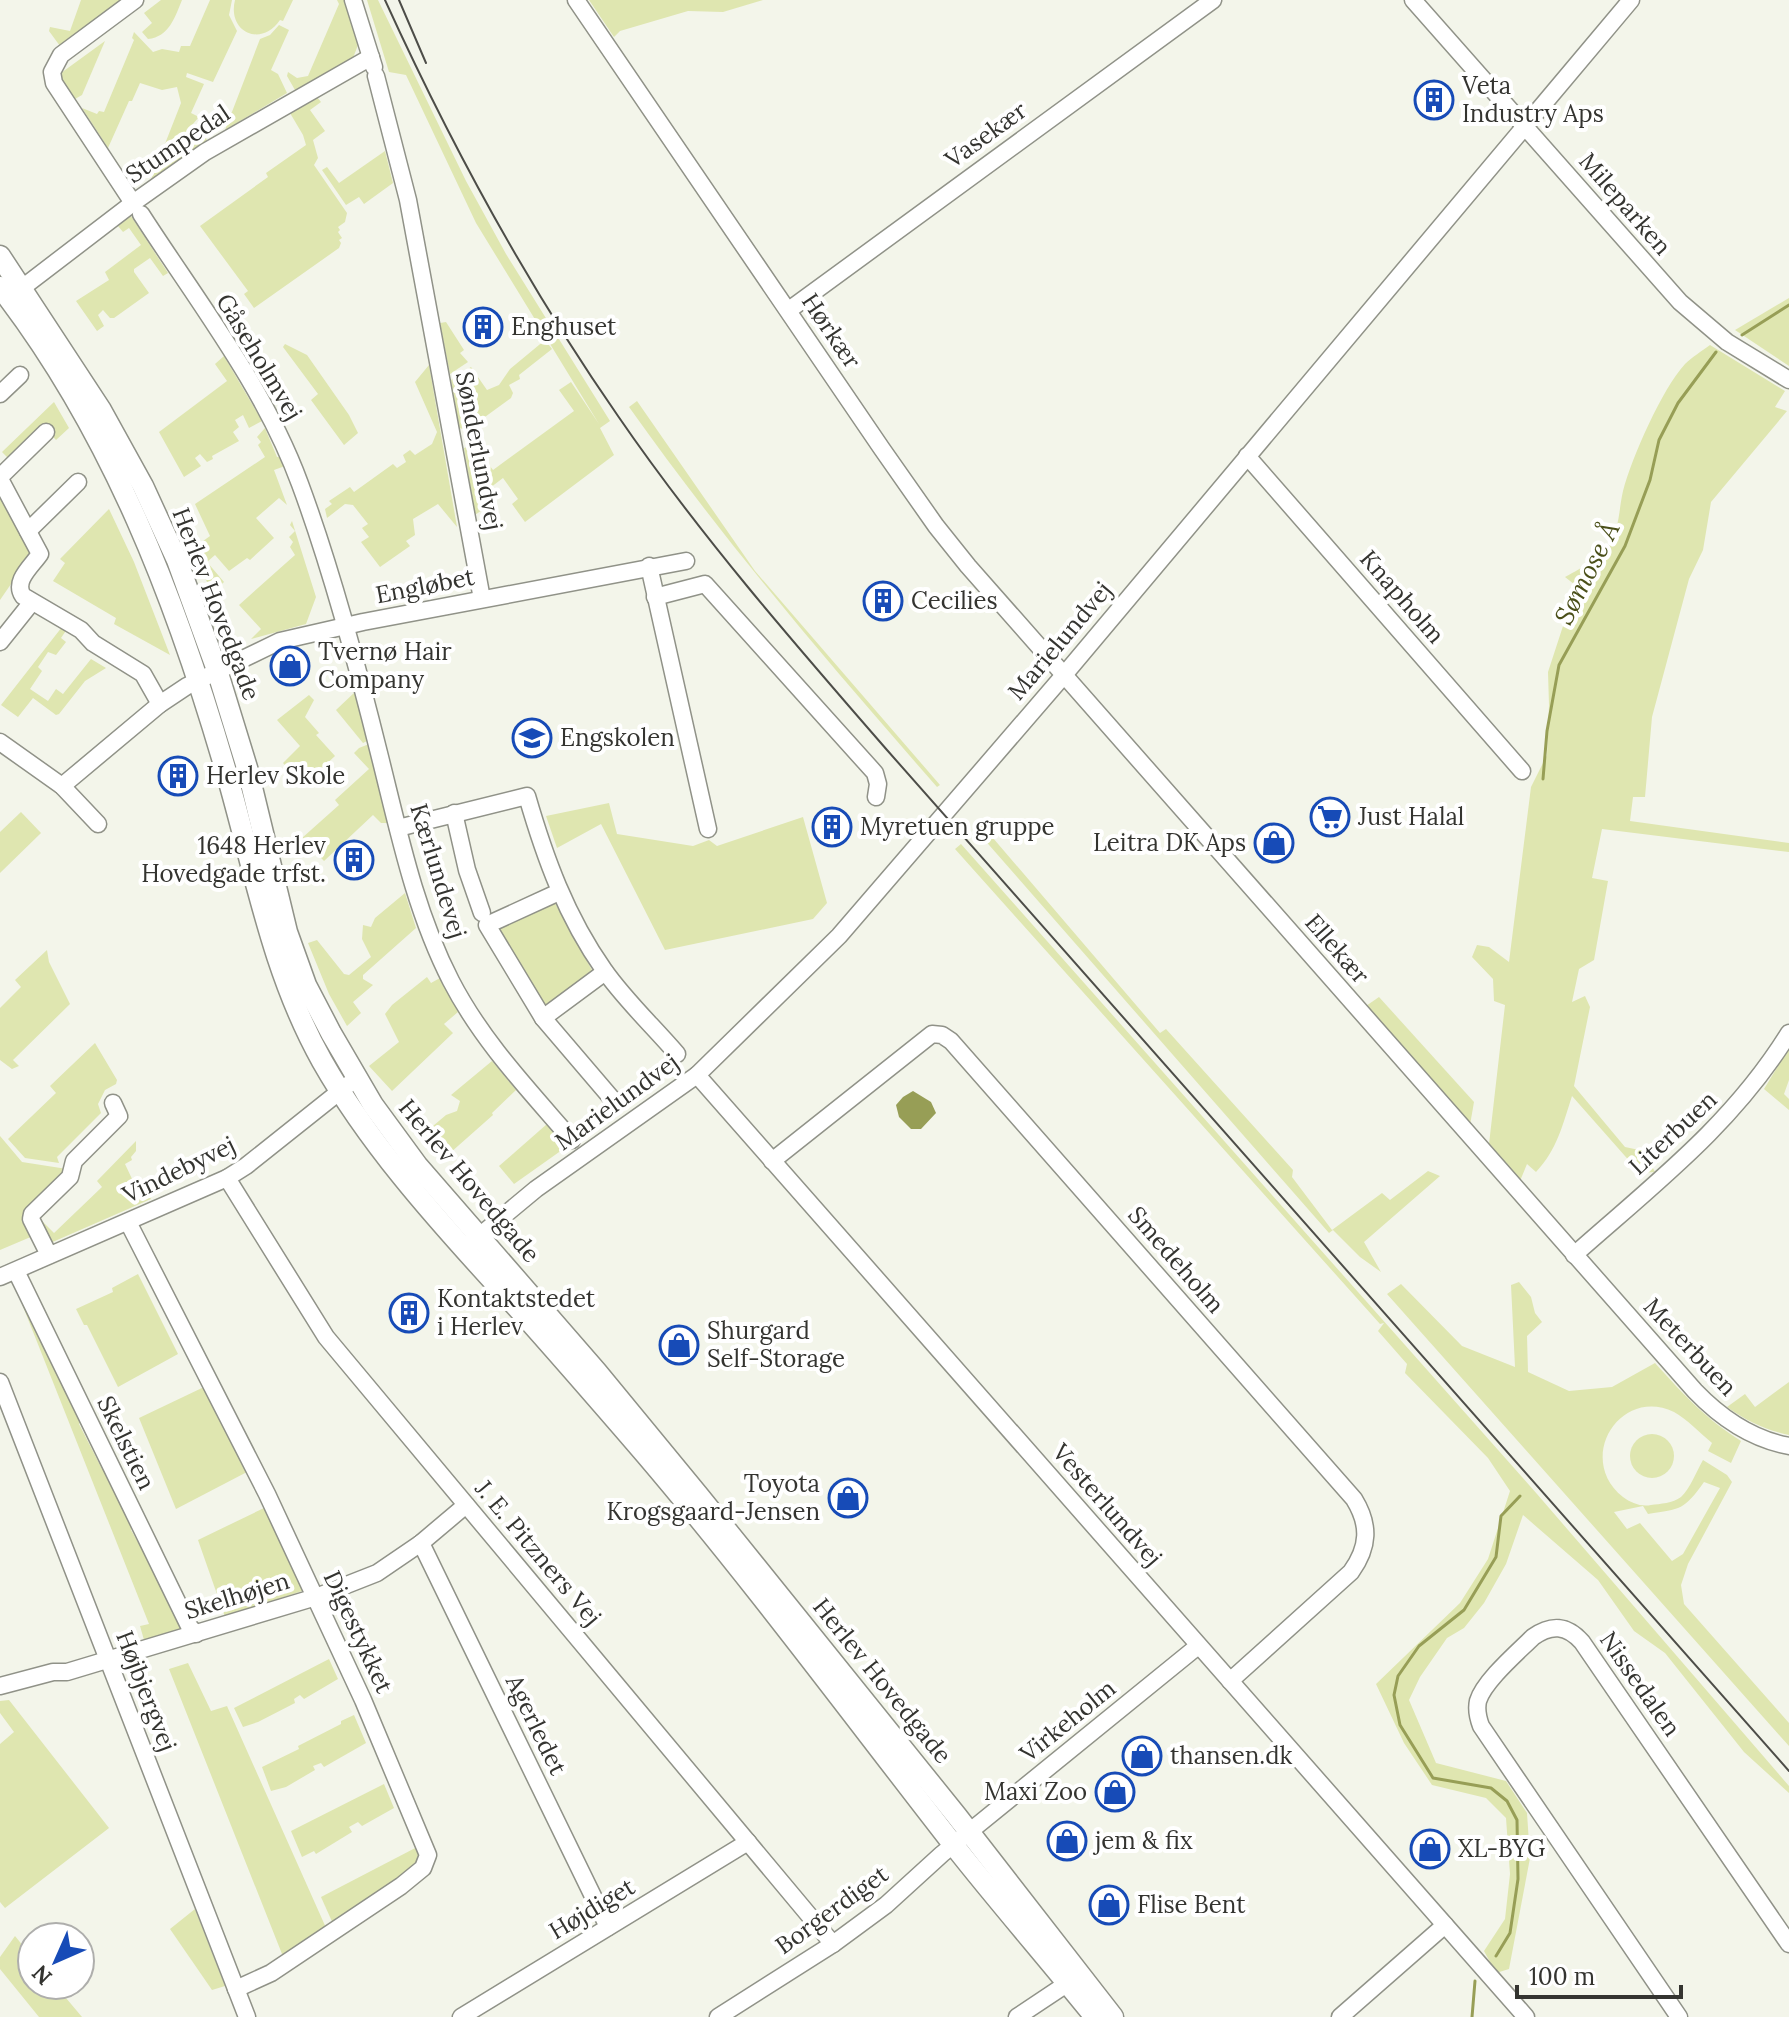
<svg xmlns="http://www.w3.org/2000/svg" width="1789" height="2017" viewBox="0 0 1789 2017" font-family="Lora,serif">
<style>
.green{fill:#dfe6b0;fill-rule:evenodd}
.water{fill:#979e56}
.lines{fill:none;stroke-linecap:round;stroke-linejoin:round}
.stream{stroke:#979e56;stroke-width:3}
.minor-casing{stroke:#909288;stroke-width:19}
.major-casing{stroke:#909288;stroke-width:23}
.minor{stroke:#fff;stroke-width:16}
.major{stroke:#fff;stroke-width:20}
.tram{stroke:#4d4d48;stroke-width:2}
.labels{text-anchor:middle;stroke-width:8;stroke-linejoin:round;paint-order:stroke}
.poi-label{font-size:24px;fill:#343430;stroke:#fff;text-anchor:start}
.street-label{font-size:24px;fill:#343430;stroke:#fff}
.water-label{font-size:26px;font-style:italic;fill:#4b501a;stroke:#fff}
</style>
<rect width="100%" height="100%" fill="#f3f5ea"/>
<g class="green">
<polygon points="81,0 123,0 60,46 49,31 50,27 70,31"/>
<path d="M161 0H182C175 17 169 37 148 39L142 32 152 23 144 13Z"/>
<polygon points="210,0 232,0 229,15 237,31 213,82 187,73 186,77 204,84 191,113 199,117 192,125 197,134 202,132 207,140 150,182 181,103 177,87 162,90 140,83 132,101 129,101 108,148 82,108 97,114 99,111 104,112 134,40 132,38 134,32 153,52 162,49 179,52 181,46 190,46"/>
<path d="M235 0H293L283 21 280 20C261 48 227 32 235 0Z"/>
<polygon points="337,0 344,0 358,45 353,58 295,90 287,76 288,72 297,78 308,76 339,4"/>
<polygon points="367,0 378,0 466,181 506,254 610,421 600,428 614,455 525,522 512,504 518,499 503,478 478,497 485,508 475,515 464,448 474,445 493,470 574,411 559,390 571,382 599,424 476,223 406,75 389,72"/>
<polygon points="589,0 763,0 723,12 688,11 620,31 614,37"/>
<polygon points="279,25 289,30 271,70 278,74 287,93 225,130 260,39 270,35"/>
<polygon points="105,41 82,95 75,99 61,78 61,73"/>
<polygon points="317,97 321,102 310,110 325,131 313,140 318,158 314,165 347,213 345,222 338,227 340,230 338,232 342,238 339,240 341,243 339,248 254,308 244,294 248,291 200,226 268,177 266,173 306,145 303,135 290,113"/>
<polygon points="385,151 393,183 364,204 359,197 346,205 322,170 327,167 339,183"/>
<polygon points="131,216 168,273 163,276 150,258 134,269 134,272 149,293 114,318 110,318 103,310 98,315 104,326 97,331 76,301 109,280 105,272 141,245 129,228 123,232 118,226"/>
<polygon points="1789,298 1789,366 1735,330"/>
<polygon points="446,322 464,350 460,353 468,362 450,374 440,323"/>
<polygon points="545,340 552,349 519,375 520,379 509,385 513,393 511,398 467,430 459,428 451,380 471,367 487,390 499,385 510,369"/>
<polygon points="285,344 307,355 349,415 358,433 344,445 311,400 318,394 283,347"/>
<path d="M1710 345 1785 391 1775 407 1787 411 1711 502 1703 550 1689 579 1652 717 1645 797H1633L1630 821 1789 843V852L1602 829 1592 878 1608 881 1594 960 1579 969 1572 1002 1585 996 1590 1007 1574 1086 1625 1147 1644 1151 1655 1172 1640 1173 1572 1096C1563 1124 1557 1150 1536 1172L1527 1164 1520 1181 1489 1144 1505 1005 1494 1001 1493 979 1472 957 1477 945 1489 947 1509 962 1531 787 1547 755 1549 705 1548 672 1564 623 1589 596 1565 577C1583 567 1602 558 1612 539 1620 523 1619 508 1623 491 1632 457 1662 389 1685 364 1692 357 1702 351 1710 345Z"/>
<polygon points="224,356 262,421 249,428 243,415 235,420 239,427 233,432 239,441 212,456 213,459 207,462 200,454 195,458 201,466 184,477 159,432 227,381 215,364"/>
<polygon points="429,365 457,527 438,504 413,519 415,535 406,541 410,546 380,567 361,542 369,537 362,528 368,524 353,505 345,504 327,518 325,509 332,504 329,501 350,487 354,492 393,464 397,468 406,462 403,455 410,450 415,455 432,444 437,432 415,382"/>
<path d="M637 401 755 571 940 785 937 787C829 664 724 541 629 407Z"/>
<polygon points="54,402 69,428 56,440 43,426 9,459 2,452"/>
<polygon points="265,428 277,457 282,457 285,466 274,470 287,505 279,498 256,518 274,538 250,560 247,558 229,571 215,555 207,562 224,582 212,593 192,549 210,536 195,504 265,457 258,445 261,442 257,437"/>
<polygon points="0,491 33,552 0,600"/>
<polygon points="109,509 134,562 170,655 114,624 116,618 53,581 65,563 60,559"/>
<polygon points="292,521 316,597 306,624 251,639 261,629 239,605 295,555 290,547 293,542 289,537 295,531 290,525"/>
<polygon points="62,627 67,629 61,638 66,642 56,655 48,652 38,667 42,671 30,689 48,701 56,689 63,694 91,659 106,668 85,681 59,714 56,715 33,698 18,717 1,705"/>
<polygon points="355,692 369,740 363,743 336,710"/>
<polygon points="309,695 314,700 305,717 319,733 316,735 335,756 323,767 326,770 308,787 302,784 283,763 300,746 277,720"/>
<polygon points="369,744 388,823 381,823 373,815 324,861 302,838 339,805 335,800 369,769 354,753 359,748"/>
<polygon points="609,803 617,834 693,846 709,840 717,846 803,817 827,903 813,919 665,950 601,824 557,848 546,816"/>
<polygon points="21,812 41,833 0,873 0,832"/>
<polygon points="981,824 1160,1033 1166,1029 1293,1170 1292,1177 1332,1230 1382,1193 1390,1200 1428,1171 1440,1176 1364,1242 1381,1272 1360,1257 1333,1230 1329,1233 975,829"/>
<polygon points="961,844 1537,1494 1789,1786 1789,1793 1744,1752 1665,1653 1634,1631 1598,1580 1523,1515 1506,1564 1484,1603 1464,1628 1447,1638 1420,1677 1409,1700 1436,1763 1506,1781 1527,1813 1530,1858 1509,1969 1496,1973 1484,1951 1505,1919 1510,1874 1506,1818 1486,1798 1432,1785 1404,1743 1376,1684 1460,1603 1488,1559 1510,1491 1488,1458 1405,1373 1407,1364 1378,1331 1384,1323 1380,1324 955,849"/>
<polygon points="405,893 416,928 363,975 363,979 373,985 353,1002 361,1013 347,1026 329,994 308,943 317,940 344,974 349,975 371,957 362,939 363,925 371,927 375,918"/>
<polygon points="555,903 593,972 544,1009 494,927"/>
<polygon points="47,950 49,962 70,1004 13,1060 19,1066 12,1069 0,1060 0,1008 21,987 15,980"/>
<polygon points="427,977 431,983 440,978 458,1012 444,1024 453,1033 392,1091 369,1066 399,1042 385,1014 392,1005"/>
<polygon points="1379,997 1474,1102 1470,1125 1366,1006"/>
<polygon points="95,1043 117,1080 116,1084 105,1090 98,1104 101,1113 57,1157 59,1163 25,1158 8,1139 56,1093 50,1086"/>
<polygon points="1789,1048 1789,1080 1784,1094 1789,1099 1789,1110 1764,1089"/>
<polygon points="492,1061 516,1090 492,1113 493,1115 441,1161 420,1137 446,1115 457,1111 460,1101 451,1095"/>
<polygon points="547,1124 563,1143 562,1150 514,1184 499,1166"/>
<polygon points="0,1136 22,1162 67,1169 26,1213 33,1236 0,1250"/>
<polygon points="136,1141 136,1151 131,1157 132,1160 125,1164 141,1198 149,1195 151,1199 48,1244 37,1216 54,1233 102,1187 97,1181"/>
<polygon points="138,1274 178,1354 118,1387 87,1325 84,1325 76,1309 113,1292 112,1288"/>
<path d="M1519 1282 1531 1297 1535 1313 1542 1322 1527 1336 1528 1372 1569 1391 1612 1387 1655 1363C1683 1394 1706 1419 1741 1441L1731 1463 1708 1451 1712 1443C1700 1433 1687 1419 1674 1412 1620 1386 1575 1459 1623 1497 1631 1503 1641 1507 1651 1505 1660 1504 1673 1503 1681 1497 1690 1489 1697 1470 1703 1460L1727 1475 1732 1482 1688 1564 1681 1585 1684 1604 1789 1723V1746L1387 1294 1401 1284 1462 1346 1515 1367 1511 1285ZM1704 1482 1720 1488 1683 1554 1672 1561 1640 1523 1627 1529 1614 1512 1643 1506 1648 1514C1681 1509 1684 1510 1704 1482Z"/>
<polygon points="27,1303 82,1420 79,1424 102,1469 108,1469 132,1523 131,1530 148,1560 152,1560 187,1629 144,1640 140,1626 149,1624 22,1304"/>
<path d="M1789 1382V1435C1765 1430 1747 1421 1727 1407L1745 1394 1755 1407Z"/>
<polygon points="204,1387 247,1472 176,1509 139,1418"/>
<circle cx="1652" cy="1456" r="22"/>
<polygon points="264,1508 305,1590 225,1617 198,1540"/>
<polygon points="329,1659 338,1679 304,1699 300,1695 294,1699 295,1703 258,1722 243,1727 234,1708"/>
<polygon points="188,1663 211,1711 227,1706 327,1930 284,1959 169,1669"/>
<polygon points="9,1700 109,1828 5,1908 0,1902 0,1744 14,1732 0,1713 0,1701"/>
<polygon points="354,1715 366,1743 324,1767 321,1763 313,1766 315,1770 286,1787 271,1791 262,1767 299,1749 298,1746 341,1724 341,1721"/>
<polygon points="384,1784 394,1808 362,1826 358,1822 349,1827 352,1832 316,1854 314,1851 302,1857 291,1831"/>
<polygon points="421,1845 414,1869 334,1926 321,1897"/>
<polygon points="195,1909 225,1986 212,1990 170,1929"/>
<polygon points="15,1936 32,1957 32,1985 55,1985 82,2017 39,2017 0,1969 0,1957"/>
</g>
<polygon class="water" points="913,1091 931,1102 936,1113 921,1129 911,1129 899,1117 896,1105 903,1097"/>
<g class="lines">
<g class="stream">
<polyline points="1742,335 1789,305"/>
<polyline points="1543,779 1547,731 1559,665 1625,546 1650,480 1659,440 1678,403 1716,352"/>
<polyline points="1496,1956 1510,1933 1518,1879 1517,1820 1507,1801 1491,1788 1433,1778 1400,1725 1394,1695 1398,1676 1419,1646 1464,1610 1496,1557 1501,1516 1520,1496"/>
<polyline points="1472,2017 1475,1981"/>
</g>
<g class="minor-casing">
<g id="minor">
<polyline points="353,0 374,67"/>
<path d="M576 0 882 449 936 526 968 566 1695 1391C1721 1418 1751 1439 1789 1446"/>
<polyline points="1413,0 1680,302 1727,342 1789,380"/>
<polyline points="376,76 408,200 482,599"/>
<polyline points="133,203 54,83 52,72 61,55 135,0"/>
<path d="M141 214C197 301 264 386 300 484 332 570 358 668 380 757 399 833 415 911 451 981 482 1041 528 1089 572 1140"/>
<polyline points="22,288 133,203 205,152 371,57"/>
<polyline points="789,310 1213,0"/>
<polyline points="0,394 20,375"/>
<polyline points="1247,456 1522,771"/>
<polyline points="0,477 46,432"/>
<path d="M0 479 40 554C31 567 13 581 23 596L81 630 93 643 143 674 160 704"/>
<polyline points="28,531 78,482"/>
<polyline points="649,566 708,829"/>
<polyline points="655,597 705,584 875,773 878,784 876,797"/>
<polyline points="0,642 32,602"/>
<polyline points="0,742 62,786 98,824"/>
<polyline points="62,786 160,704 187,686 280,641 363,622 686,561"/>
<polyline points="454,813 467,870 482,913"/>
<path d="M398 828 527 796C545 858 566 916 604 970 625 1000 653 1026 677 1054"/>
<polyline points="559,892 487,925 543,1018 613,1100"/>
<polyline points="543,1018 605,972"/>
<polyline points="697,1075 1526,2017"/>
<path d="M772 1161 932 1034 942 1035 951 1041 1354 1499C1370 1525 1369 1547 1351 1572L1230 1681"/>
<polyline points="227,1178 326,1337 833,1944"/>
<polyline points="128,1222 267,1494 363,1700 428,1855 423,1868 401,1886 271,1973 236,1989"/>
<polyline points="471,1243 536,1189 697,1075 839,936 1064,675 1631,0"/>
<polyline points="49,1255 31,1219 32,1214 70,1177 74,1161 119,1116 113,1103"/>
<path d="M1574 1255C1654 1184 1732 1125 1789 1033"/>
<polyline points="16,1271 189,1626 196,1634"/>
<polyline points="0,1277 227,1178 246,1166 349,1084"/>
<polyline points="0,1382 247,2017"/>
<polyline points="421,1543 608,1927"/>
<polyline points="0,1686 53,1672 67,1672 316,1597 377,1573 421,1543 466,1505"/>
<polyline points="461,2017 748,1842"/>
<polyline points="718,2017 833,1944 886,1905 942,1854 1198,1646"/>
<polyline points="1017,2017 1068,1983"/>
<polyline points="1340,2017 1445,1925"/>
<path d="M1679 2017 1481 1726C1478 1718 1476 1710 1478 1701 1484 1681 1518 1652 1533 1637 1551 1624 1567 1625 1582 1642L1789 1944"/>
</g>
</g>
<g class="major-casing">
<g id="major">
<polyline points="0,256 101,410 143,486 177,560 217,670 248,771 287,932 306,985 331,1033 373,1105 417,1165 597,1372 699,1496 956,1815 1113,2017"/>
<path d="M0 287C112 431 177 602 227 775 255 872 272 972 322 1061 368 1142 432 1214 495 1283 546 1339 596 1397 646 1455 754 1582 853 1716 956 1848 1001 1905 1049 1960 1095 2017"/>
</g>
</g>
<use href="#minor" class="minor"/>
<use href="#major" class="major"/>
<g class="tram">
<path d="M385 0C451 145 527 285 618 416 699 534 793 642 887 750L1789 1771"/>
<polyline points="399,0 426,63"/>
</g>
</g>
<defs>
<g id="building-ring" transform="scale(2)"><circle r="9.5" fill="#fff" stroke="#174bb7" stroke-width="1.5"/><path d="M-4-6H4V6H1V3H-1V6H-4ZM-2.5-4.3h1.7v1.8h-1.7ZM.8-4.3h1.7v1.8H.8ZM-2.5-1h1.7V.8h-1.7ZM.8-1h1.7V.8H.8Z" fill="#174bb7"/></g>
<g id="shop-ring" transform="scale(2)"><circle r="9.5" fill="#fff" stroke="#174bb7" stroke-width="1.5"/><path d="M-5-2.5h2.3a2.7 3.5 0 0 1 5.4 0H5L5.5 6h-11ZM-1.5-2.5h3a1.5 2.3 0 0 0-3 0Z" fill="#174bb7"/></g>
<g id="school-ring" transform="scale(2)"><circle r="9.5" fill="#fff" stroke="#174bb7" stroke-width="1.5"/><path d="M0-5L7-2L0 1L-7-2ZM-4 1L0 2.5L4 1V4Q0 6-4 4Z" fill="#174bb7"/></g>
<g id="supermarket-ring" transform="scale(2)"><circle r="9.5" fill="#fff" stroke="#174bb7" stroke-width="1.5"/><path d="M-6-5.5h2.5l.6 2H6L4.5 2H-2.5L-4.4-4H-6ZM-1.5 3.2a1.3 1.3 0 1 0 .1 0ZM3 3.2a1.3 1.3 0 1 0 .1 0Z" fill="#174bb7"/></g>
</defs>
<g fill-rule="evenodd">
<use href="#building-ring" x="1434" y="100"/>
<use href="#building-ring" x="483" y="327"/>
<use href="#building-ring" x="883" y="601"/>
<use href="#shop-ring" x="290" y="666"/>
<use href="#school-ring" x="532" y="738"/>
<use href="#building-ring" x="178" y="776"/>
<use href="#supermarket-ring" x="1330" y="817"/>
<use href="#building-ring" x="832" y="827"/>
<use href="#shop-ring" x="1274" y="843"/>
<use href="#building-ring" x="354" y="860"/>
<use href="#building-ring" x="409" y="1313"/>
<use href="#shop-ring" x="679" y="1345"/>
<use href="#shop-ring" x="848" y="1498"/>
<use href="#shop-ring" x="1142" y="1756"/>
<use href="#shop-ring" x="1115" y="1792"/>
<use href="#shop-ring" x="1067" y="1841"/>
<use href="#shop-ring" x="1430" y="1849"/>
<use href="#shop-ring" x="1109" y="1905"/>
</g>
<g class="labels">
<g class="poi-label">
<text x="1462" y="94">Veta<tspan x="1462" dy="28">Industry Aps</tspan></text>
<text x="511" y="335">Enghuset</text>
<text x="911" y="609">Cecilies</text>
<text x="318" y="660">Tvernø Hair<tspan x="318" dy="28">Company</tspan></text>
<text x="560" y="746">Engskolen</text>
<text x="206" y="784">Herlev Skole</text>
<text x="1358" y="825">Just Halal</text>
<text x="860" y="835">Myretuen gruppe</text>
<text x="1246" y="851" text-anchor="end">Leitra DK Aps</text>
<text x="326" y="854" text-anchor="end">1648 Herlev<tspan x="326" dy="28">Hovedgade trfst.</tspan></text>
<text x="437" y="1307">Kontaktstedet<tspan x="437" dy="28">i Herlev</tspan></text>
<text x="707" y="1339">Shurgard<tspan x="707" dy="28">Self-Storage</tspan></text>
<text x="820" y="1492" text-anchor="end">Toyota<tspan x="820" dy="28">Krogsgaard-Jensen</tspan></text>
<text x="1170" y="1764">thansen.dk</text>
<text x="1087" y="1800" text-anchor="end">Maxi Zoo</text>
<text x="1095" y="1849">jem &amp; fix</text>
<text x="1458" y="1857">XL-BYG</text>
<text x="1137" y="1913">Flise Bent</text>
</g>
<g class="street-label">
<text transform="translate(986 135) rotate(-36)" y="8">Vasekær</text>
<text transform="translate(178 144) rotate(-34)" y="8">Stumpedal</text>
<text transform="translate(1625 204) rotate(49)" y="8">Mileparken</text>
<text transform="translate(831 331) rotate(56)" y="8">Hørkær</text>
<text transform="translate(259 357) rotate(59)" y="8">Gåseholmvej</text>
<text transform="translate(479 451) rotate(79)" y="8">Sønderlundvej</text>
<text transform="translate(425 586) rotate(-11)" y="8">Engløbet</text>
<text transform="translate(1402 597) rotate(49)" y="8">Knapholm</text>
<text transform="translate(216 604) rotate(69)" y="8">Herlev Hovedgade</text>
<text transform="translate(1060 641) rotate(-50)" y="8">Marielundvej</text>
<text transform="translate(438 871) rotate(73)" y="8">Kærlundevej</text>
<text transform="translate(1337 949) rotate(49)" y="8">Ellekær</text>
<text transform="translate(617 1102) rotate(-36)" y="8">Marielundvej</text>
<text transform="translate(1673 1133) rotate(-43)" y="8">Literbuen</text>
<text transform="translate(179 1170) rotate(-26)" y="8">Vindebyvej</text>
<text transform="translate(469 1181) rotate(50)" y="8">Herlev Hovedgade</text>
<text transform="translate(1176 1260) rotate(49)" y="8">Smedeholm</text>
<text transform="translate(1690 1347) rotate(47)" y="8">Meterbuen</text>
<text transform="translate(126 1443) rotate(64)" y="8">Skelstien</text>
<text transform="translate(1107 1505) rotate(49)" y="8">Vesterlundvej</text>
<text transform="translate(538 1553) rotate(50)" y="8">J. E. Pitzners Vej</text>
<text transform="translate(237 1596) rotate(-17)" y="8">Skelhøjen</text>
<text transform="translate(358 1632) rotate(65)" y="8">Digestykket</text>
<text transform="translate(882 1681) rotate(51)" y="8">Herlev Hovedgade</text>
<text transform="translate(1640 1684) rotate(55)" y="8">Nissedalen</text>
<text transform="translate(146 1691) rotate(69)" y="8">Højbjergvej</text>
<text transform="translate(1068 1721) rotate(-39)" y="8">Virkeholm</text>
<text transform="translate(536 1725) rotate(64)" y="8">Agerledet</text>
<text transform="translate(592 1909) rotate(-31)" y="8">Højdiget</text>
<text transform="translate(832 1910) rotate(-36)" y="8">Borgerdiget</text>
</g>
<g class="water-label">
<text transform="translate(1587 573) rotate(-63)" y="9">Sømose Å</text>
</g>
</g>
<g transform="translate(56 1961) rotate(225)"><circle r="38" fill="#ffffff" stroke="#aeaeac" stroke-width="2"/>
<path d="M0-6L14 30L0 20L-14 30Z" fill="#174bb7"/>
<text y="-12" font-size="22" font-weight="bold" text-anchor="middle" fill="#343430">N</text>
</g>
<path d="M1517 1985v12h164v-12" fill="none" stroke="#343430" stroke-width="4"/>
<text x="1529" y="1985" font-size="24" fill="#343430" stroke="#ffffff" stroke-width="6" paint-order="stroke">100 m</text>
</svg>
